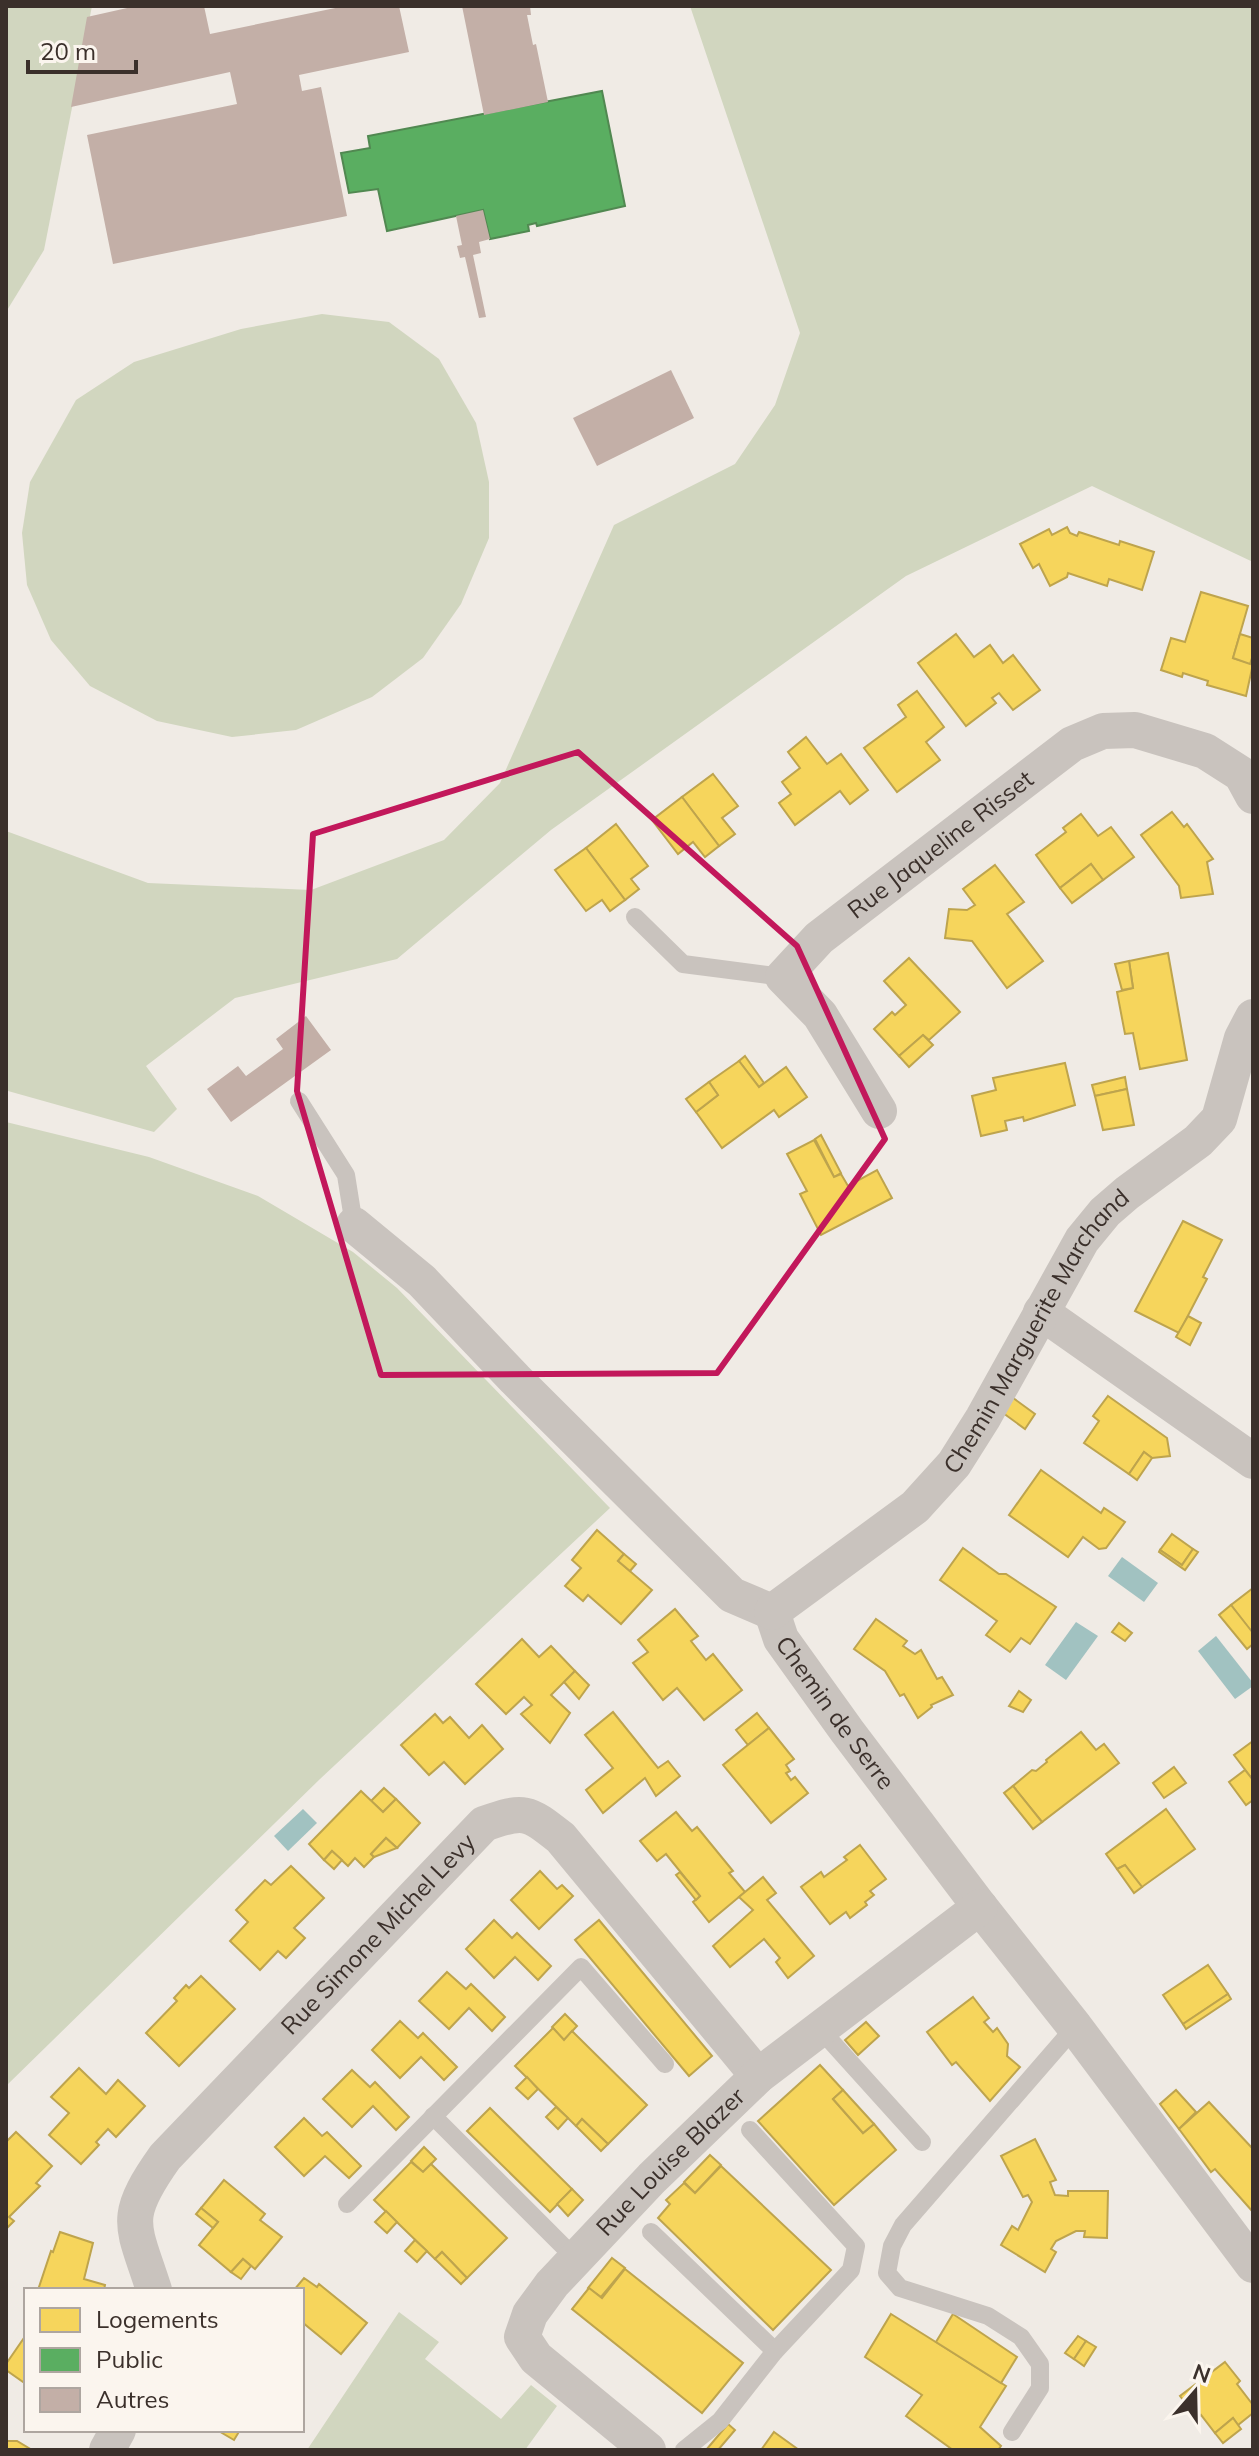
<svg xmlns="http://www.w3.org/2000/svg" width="1259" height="2456" viewBox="0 0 1259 2456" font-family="Mulish,sans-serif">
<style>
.green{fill:#d1d6bf}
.water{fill:#a1c2c1}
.homes{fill:#f6d55c;stroke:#bea44d;stroke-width:2}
.public{fill:#5aae61;stroke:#518851;stroke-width:2}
.building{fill:#c3afa7}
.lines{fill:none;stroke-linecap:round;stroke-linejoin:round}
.service{stroke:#c9c3be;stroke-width:18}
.minor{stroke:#c9c3be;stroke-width:36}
.marked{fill:none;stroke:#c2185b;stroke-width:6;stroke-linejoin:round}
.labels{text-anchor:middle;stroke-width:8;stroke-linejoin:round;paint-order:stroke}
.street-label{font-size:24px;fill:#3b302b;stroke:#fbf5ee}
</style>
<rect width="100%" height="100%" fill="#f0ebe5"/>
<g class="green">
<polygon points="6,6 92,6 44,250 6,312"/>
<polygon points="690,6 1253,6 1253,562 1092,486 906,576 551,830 397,959 235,998 146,1066 177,1109 154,1132 8,1091 6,1090 6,831 148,883 311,890 444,840 500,783 614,525 735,464 775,405 800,333"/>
<polygon points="322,314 389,322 439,359 476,423 489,482 489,538 461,604 423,658 372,697 296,730 232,737 157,721 90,686 51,640 27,585 22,533 30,482 76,400 134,362 241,329"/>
<polygon points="6,1122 149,1157 258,1196 353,1252 397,1288 610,1508 320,1779 6,2086"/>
<polygon points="399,2312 439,2342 425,2359 501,2419 531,2385 557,2406 525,2450 307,2450"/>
</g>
<g class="water">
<polygon points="1122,1557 1158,1583 1144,1602 1108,1576"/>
<polygon points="1076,1622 1098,1636 1066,1680 1045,1665"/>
<polygon points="1216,1636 1253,1683 1253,1686 1235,1699 1198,1651"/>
<polygon points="303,1809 317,1823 288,1851 274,1836"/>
</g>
<g class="homes">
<polygon points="1067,527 1070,533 1077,536 1079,532 1119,545 1120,541 1154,552 1142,590 1109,579 1107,586 1068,573 1067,577 1050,586 1039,564 1033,568 1020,544 1049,529 1052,535"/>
<polygon points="1201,592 1248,606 1233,658 1253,664 1246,696 1207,685 1208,681 1183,673 1182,677 1161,670 1171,638 1185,642"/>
<polygon points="956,634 974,657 990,645 1003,663 1013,655 1040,690 1013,710 999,693 992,698 996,703 966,726 918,663"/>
<polygon points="1240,634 1253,638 1253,655 1250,664 1233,658"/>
<polygon points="917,691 944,727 926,742 940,760 897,792 864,748 906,717 898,705"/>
<polygon points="806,737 827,764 841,754 868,790 850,804 840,791 795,825 779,803 791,794 782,782 800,768 788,752"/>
<polygon points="713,774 738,806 722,818 735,834 719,846 682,797"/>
<polygon points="682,797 719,846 705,857 693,842 678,854 652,820"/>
<polygon points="1172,812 1184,827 1187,824 1213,859 1207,862 1213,894 1181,898 1179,886 1141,835"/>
<polygon points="1081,814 1098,836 1111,827 1134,857 1103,880 1091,864 1060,888 1036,855 1066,832 1063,828"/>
<polygon points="616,824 648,866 631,879 639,889 625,900 586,848"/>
<polygon points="586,848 625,900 610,911 602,900 586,911 555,870"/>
<polygon points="1091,864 1103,880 1072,903 1060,888"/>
<polygon points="995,865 1024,902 1007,914 1043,961 1007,988 972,941 945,938 949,909 967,910 975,905 963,889"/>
<polygon points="1168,953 1187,1060 1140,1069 1133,1033 1125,1034 1117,992 1133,988 1129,961"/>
<polygon points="909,958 960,1012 929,1040 923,1035 899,1056 874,1029 892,1012 895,1015 906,1005 884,981"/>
<polygon points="1129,961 1133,988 1122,990 1115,964"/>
<polygon points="923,1035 933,1045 909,1067 899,1056"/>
<polygon points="745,1056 764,1083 759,1087 739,1061"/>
<polygon points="739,1061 759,1087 786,1067 807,1097 779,1117 774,1110 722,1148 696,1112 718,1095 709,1082"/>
<polygon points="1065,1063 1075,1105 1024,1121 1023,1117 1005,1121 1007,1130 981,1136 972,1096 996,1090 993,1078"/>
<polygon points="1125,1077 1127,1089 1095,1096 1092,1085"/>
<polygon points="709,1082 718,1095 696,1112 686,1099"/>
<polygon points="1127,1089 1134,1125 1103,1130 1095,1096"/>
<polygon points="821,1135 841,1173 834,1177 815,1139"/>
<polygon points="814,1140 834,1177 841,1174 848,1186 877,1170 892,1198 821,1235 800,1194 807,1191 787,1154"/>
<polygon points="1183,1221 1222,1240 1203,1277 1207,1279 1179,1333 1135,1311"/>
<polygon points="1188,1316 1201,1323 1190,1345 1176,1337"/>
<polygon points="1009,1395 1035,1414 1025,1429 999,1410"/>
<polygon points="1108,1396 1167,1438 1170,1456 1152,1458 1144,1452 1129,1474 1084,1443 1099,1421 1093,1416"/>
<polygon points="1144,1452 1152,1458 1137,1480 1129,1474"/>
<polygon points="1041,1470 1101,1513 1104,1508 1125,1522 1106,1548 1099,1549 1083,1537 1068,1557 1009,1515"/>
<polygon points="597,1530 624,1554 618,1561 652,1590 621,1624 588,1595 583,1601 565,1586 581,1568 572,1560"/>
<polygon points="1172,1534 1193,1549 1182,1565 1160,1550"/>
<polygon points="963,1548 999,1574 1006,1574 1056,1607 1030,1644 1021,1638 1010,1652 986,1635 997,1621 940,1580"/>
<polygon points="1193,1549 1198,1552 1185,1570 1159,1552 1160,1550 1182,1565"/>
<polygon points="624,1554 636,1564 630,1571 618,1561"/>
<polygon points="1253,1588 1253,1634 1231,1605"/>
<polygon points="1231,1605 1253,1633 1253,1644 1247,1649 1219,1615"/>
<polygon points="675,1609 698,1636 691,1641 706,1660 713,1654 742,1690 704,1720 677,1688 663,1700 633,1663 648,1652 638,1640"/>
<polygon points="876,1619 907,1641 903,1646 915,1654 921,1650 937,1679 942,1677 953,1695 931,1705 932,1707 918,1718 904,1694 900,1696 885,1671 854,1649"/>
<polygon points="1119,1623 1132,1633 1125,1641 1112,1632"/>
<polygon points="522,1639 539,1657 551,1646 575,1671 551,1695 570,1713 550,1743 521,1714 532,1705 524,1697 506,1714 476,1684"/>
<polygon points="575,1671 589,1685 579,1699 564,1682"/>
<polygon points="1019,1691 1031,1700 1023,1712 1009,1706"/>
<polygon points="613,1712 658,1768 668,1761 680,1776 656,1796 645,1778 603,1813 586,1790 613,1768 585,1735"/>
<polygon points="757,1713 769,1728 748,1745 736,1730"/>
<polygon points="435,1714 443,1723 450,1717 469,1738 482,1725 503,1749 465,1784 444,1762 429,1775 401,1745"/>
<polygon points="769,1728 794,1759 786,1765 790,1771 786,1773 791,1780 795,1777 808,1793 771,1823 723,1765"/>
<polygon points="1081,1732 1096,1750 1104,1744 1119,1763 1042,1822 1013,1786 1032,1770 1036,1771 1047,1762 1046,1760"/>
<polygon points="1253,1741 1253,1780 1234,1755"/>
<polygon points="1174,1767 1186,1783 1164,1798 1153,1783"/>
<polygon points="1245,1770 1253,1780 1253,1800 1246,1805 1229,1782"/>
<polygon points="1013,1786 1042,1822 1033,1829 1004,1793"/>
<polygon points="384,1788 396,1799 383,1812 371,1801"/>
<polygon points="361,1791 383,1812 396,1799 420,1823 397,1848 386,1838 371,1854 374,1857 364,1867 355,1858 348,1866 332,1851 324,1860 309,1844"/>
<polygon points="1166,1809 1195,1849 1142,1887 1125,1865 1117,1869 1106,1854"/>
<polygon points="676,1812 692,1831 697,1827 733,1871 729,1873 745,1892 709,1922 693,1902 700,1896 666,1854 657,1861 640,1841"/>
<polygon points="386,1838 397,1848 374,1857 371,1854"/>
<polygon points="860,1845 886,1879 870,1891 874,1895 865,1902 867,1905 850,1918 846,1912 830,1924 801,1887 821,1872 824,1877 847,1860 844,1857"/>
<polygon points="332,1851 342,1860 334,1869 324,1860"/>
<polygon points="1125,1865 1142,1887 1134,1893 1117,1869"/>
<polygon points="291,1866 324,1898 294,1928 305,1938 286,1958 278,1951 260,1970 230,1941 248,1922 236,1910 265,1880 271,1885"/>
<polygon points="540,1871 557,1889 562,1885 573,1896 539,1929 511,1900"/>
<polygon points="680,1872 700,1896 696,1900 676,1875"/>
<polygon points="763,1877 776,1893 767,1900 814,1956 788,1978 776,1962 780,1958 764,1939 730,1967 713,1946 753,1910 739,1897"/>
<polygon points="494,1920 512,1938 517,1933 551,1966 538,1980 515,1957 494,1978 466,1949"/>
<polygon points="599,1920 712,2056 689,2076 575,1940"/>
<polygon points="1208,1965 1228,1994 1183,2024 1163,1995"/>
<polygon points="447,1972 466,1989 471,1984 505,2017 492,2031 469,2008 449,2029 419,2001"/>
<polygon points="201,1976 235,2009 179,2066 146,2033 177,2001 174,1998 186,1985 189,1988"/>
<polygon points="1228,1994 1231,1999 1186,2029 1183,2024"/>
<polygon points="973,1997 989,2018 984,2022 993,2032 997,2028 1008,2044 1007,2056 1020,2067 990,2101 956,2062 952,2065 927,2032"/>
<polygon points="565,2014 577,2026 564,2040 552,2027"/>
<polygon points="400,2021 418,2038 423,2033 457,2067 444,2080 421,2057 400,2078 372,2050"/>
<polygon points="866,2022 879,2036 858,2055 845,2040"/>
<polygon points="553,2028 564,2040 572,2031 647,2105 608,2144 582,2119 576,2126 515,2066"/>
<polygon points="820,2065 843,2090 833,2099 863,2133 874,2124 896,2150 834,2205 758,2121"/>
<polygon points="79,2068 106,2094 118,2080 145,2106 116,2137 108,2129 96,2142 99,2145 81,2164 49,2135 69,2113 51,2097"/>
<polygon points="352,2070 370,2087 375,2082 409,2117 396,2130 373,2106 352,2127 323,2099"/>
<polygon points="527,2077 538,2089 528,2099 516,2088"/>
<polygon points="843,2090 874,2124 863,2133 833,2099"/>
<polygon points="1176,2090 1196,2112 1179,2129 1160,2104"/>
<polygon points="1209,2102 1253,2149 1253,2212 1215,2169 1211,2172 1179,2129"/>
<polygon points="556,2107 568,2118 558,2129 546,2117"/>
<polygon points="490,2108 572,2189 550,2212 467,2131"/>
<polygon points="304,2118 322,2136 327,2132 361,2166 349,2178 325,2156 304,2176 275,2147"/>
<polygon points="582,2119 608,2144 601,2151 576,2126"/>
<polygon points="16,2132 52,2166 36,2183 40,2186 9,2217 14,2221 6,2229 6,2142"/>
<polygon points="1035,2139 1056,2180 1050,2182 1055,2195 1068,2196 1068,2191 1108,2191 1107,2238 1084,2237 1085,2231 1076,2231 1056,2241 1051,2249 1056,2252 1045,2272 1001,2245 1012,2226 1018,2230 1032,2202 1028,2195 1023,2197 1001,2156"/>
<polygon points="424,2147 436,2159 423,2172 411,2161"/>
<polygon points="710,2155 721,2165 695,2193 684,2182"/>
<polygon points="411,2162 423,2172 431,2164 507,2238 467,2278 442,2252 435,2259 374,2200"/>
<polygon points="721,2166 831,2270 773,2330 658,2218 670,2204 666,2200 684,2183 695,2193"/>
<polygon points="224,2180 265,2214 260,2220 282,2237 255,2269 243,2259 231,2272 199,2245 218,2222 201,2208"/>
<polygon points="572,2189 583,2200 568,2216 557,2204"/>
<polygon points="201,2208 218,2222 213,2228 196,2214"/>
<polygon points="386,2211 397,2222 387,2233 375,2222"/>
<polygon points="60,2232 93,2243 84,2279 105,2285 104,2290 38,2290 51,2251 53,2252"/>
<polygon points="415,2240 427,2251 417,2262 405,2251"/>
<polygon points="442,2252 467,2278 461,2284 435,2259"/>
<polygon points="612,2258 625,2268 601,2297 588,2288"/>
<polygon points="243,2259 251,2266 241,2279 231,2272"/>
<polygon points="625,2269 743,2363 702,2413 572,2309 589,2288 602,2298"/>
<polygon points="304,2278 317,2287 319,2284 367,2323 341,2354 302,2322 302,2290 294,2290"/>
<polygon points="891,2314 1006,2386 980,2427 1001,2446 998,2450 953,2450 906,2416 922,2395 865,2357"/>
<polygon points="953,2314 1017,2357 1001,2383 936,2342"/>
<polygon points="26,2335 26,2384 6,2370 6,2364"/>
<polygon points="1078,2336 1086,2341 1074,2359 1065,2353"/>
<polygon points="1086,2341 1096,2347 1084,2366 1074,2359"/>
<polygon points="1225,2362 1240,2381 1237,2384 1253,2405 1253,2413 1238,2425 1233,2418 1215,2433 1201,2415 1197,2418 1180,2396"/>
<polygon points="1233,2418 1241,2429 1223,2443 1215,2433"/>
<polygon points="728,2424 735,2430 718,2450 706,2450"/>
<polygon points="217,2430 240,2430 234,2440"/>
<polygon points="774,2432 799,2450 761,2450"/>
<polygon points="6,2441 17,2441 32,2450 6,2450"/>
</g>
<polygon class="public" points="602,91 625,206 537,226 536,223 528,225 529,231 490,239 483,210 387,231 378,189 349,193 341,153 370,148 368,136"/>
<g class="building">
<polygon points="136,6 204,6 210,34 345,6 399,6 409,52 299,75 302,91 321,87 347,216 113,264 87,135 237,104 230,72 71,107 87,17"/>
<polygon points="462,6 530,6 531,15 527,15 533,45 536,44 548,102 484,115"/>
<polygon points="483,210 490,239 479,242 481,253 473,255 486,317 479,318 465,257 460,258 457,246 462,245 456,216"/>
<polygon points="671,370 694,418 597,466 573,418"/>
<polygon points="306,1016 331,1050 231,1122 207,1089 238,1066 246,1076 283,1049 276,1039"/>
</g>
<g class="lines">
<g class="service">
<polyline points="635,917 683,964 783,977"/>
<polyline points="299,1101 346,1175 354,1225"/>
<polyline points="820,2029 922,2142"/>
<polyline points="433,2116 576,2259"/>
<polyline points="347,2204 581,1967 665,2064"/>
<polyline points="651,2232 775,2351"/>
<polyline points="1012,2432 1040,2388 1040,2364 1021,2337 988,2316 900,2288 887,2273 892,2246 903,2225 1075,2027"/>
<polyline points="684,2450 720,2421 775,2351 851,2270 856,2246 750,2130"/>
</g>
<g class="minor">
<path id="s1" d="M879 1111 820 1015 783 977 819 938 1072 744 1103 731 1135 730 1205 751 1241 774 1253 796"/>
<polyline points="354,1225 422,1281 515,1379 732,1595 772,1612"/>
<polyline points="1041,1312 1253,1461"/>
<path id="s2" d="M772 1612 781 1639 847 1731 980 1907 1075 2027 1253 2265"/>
<path id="s3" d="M772 1612 915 1507 954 1464 983 1418 1082 1240 1105 1212 1127 1193 1198 1141 1219 1119 1242 1038 1253 1017"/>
<path id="s4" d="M154 2290C133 2224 121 2219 165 2157L484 1824C525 1809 528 1812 561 1838L758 2076"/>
<polyline points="107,2450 118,2430"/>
<path id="s5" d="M648 2450 536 2358 522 2337 530 2314 552 2284 652 2178 758 2076 980 1907"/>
</g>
</g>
<path class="marked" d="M578 752 797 946 885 1139 717 1373 381 1375 297 1091 313 834Z"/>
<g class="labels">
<g class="street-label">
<text dy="8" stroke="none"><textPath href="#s1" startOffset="372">Rue Jaqueline Risset</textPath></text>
<text dy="8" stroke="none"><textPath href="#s3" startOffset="392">Chemin Marguerite Marchand</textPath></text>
<text dy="8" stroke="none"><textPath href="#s2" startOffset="120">Chemin de Serre</textPath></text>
<text dy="8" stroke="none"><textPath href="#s4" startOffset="452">Rue Simone Michel Levy</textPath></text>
<text dy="8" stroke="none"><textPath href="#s5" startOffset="402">Rue Louise Blazer</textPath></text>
</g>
</g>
<rect width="1259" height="2456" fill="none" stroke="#3b302b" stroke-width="16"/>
<rect x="24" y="2288" width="280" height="144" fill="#fbf5ee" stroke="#aea6a0" stroke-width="2"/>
<rect x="40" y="2308" width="40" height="24" fill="#f6d55c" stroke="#aea6a0" stroke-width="2"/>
<text x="96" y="2328" font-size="24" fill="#3b302b">Logements</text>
<rect x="40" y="2348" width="40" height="24" fill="#5aae61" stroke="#aea6a0" stroke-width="2"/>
<text x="96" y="2368" font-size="24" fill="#3b302b">Public</text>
<rect x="40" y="2388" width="40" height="24" fill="#c3afa7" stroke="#aea6a0" stroke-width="2"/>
<text x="96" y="2408" font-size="24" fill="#3b302b">Autres</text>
<g transform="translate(1195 2392) rotate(20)" stroke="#fbf5ee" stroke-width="6" paint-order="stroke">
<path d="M0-6L14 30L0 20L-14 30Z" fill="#3b302b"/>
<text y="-12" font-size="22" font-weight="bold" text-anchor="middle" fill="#3b302b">N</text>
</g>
<path d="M28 60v12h108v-12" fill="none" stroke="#3b302b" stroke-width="4"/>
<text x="40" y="60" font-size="24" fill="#3b302b" stroke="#fbf5ee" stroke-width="6" paint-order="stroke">20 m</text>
</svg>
